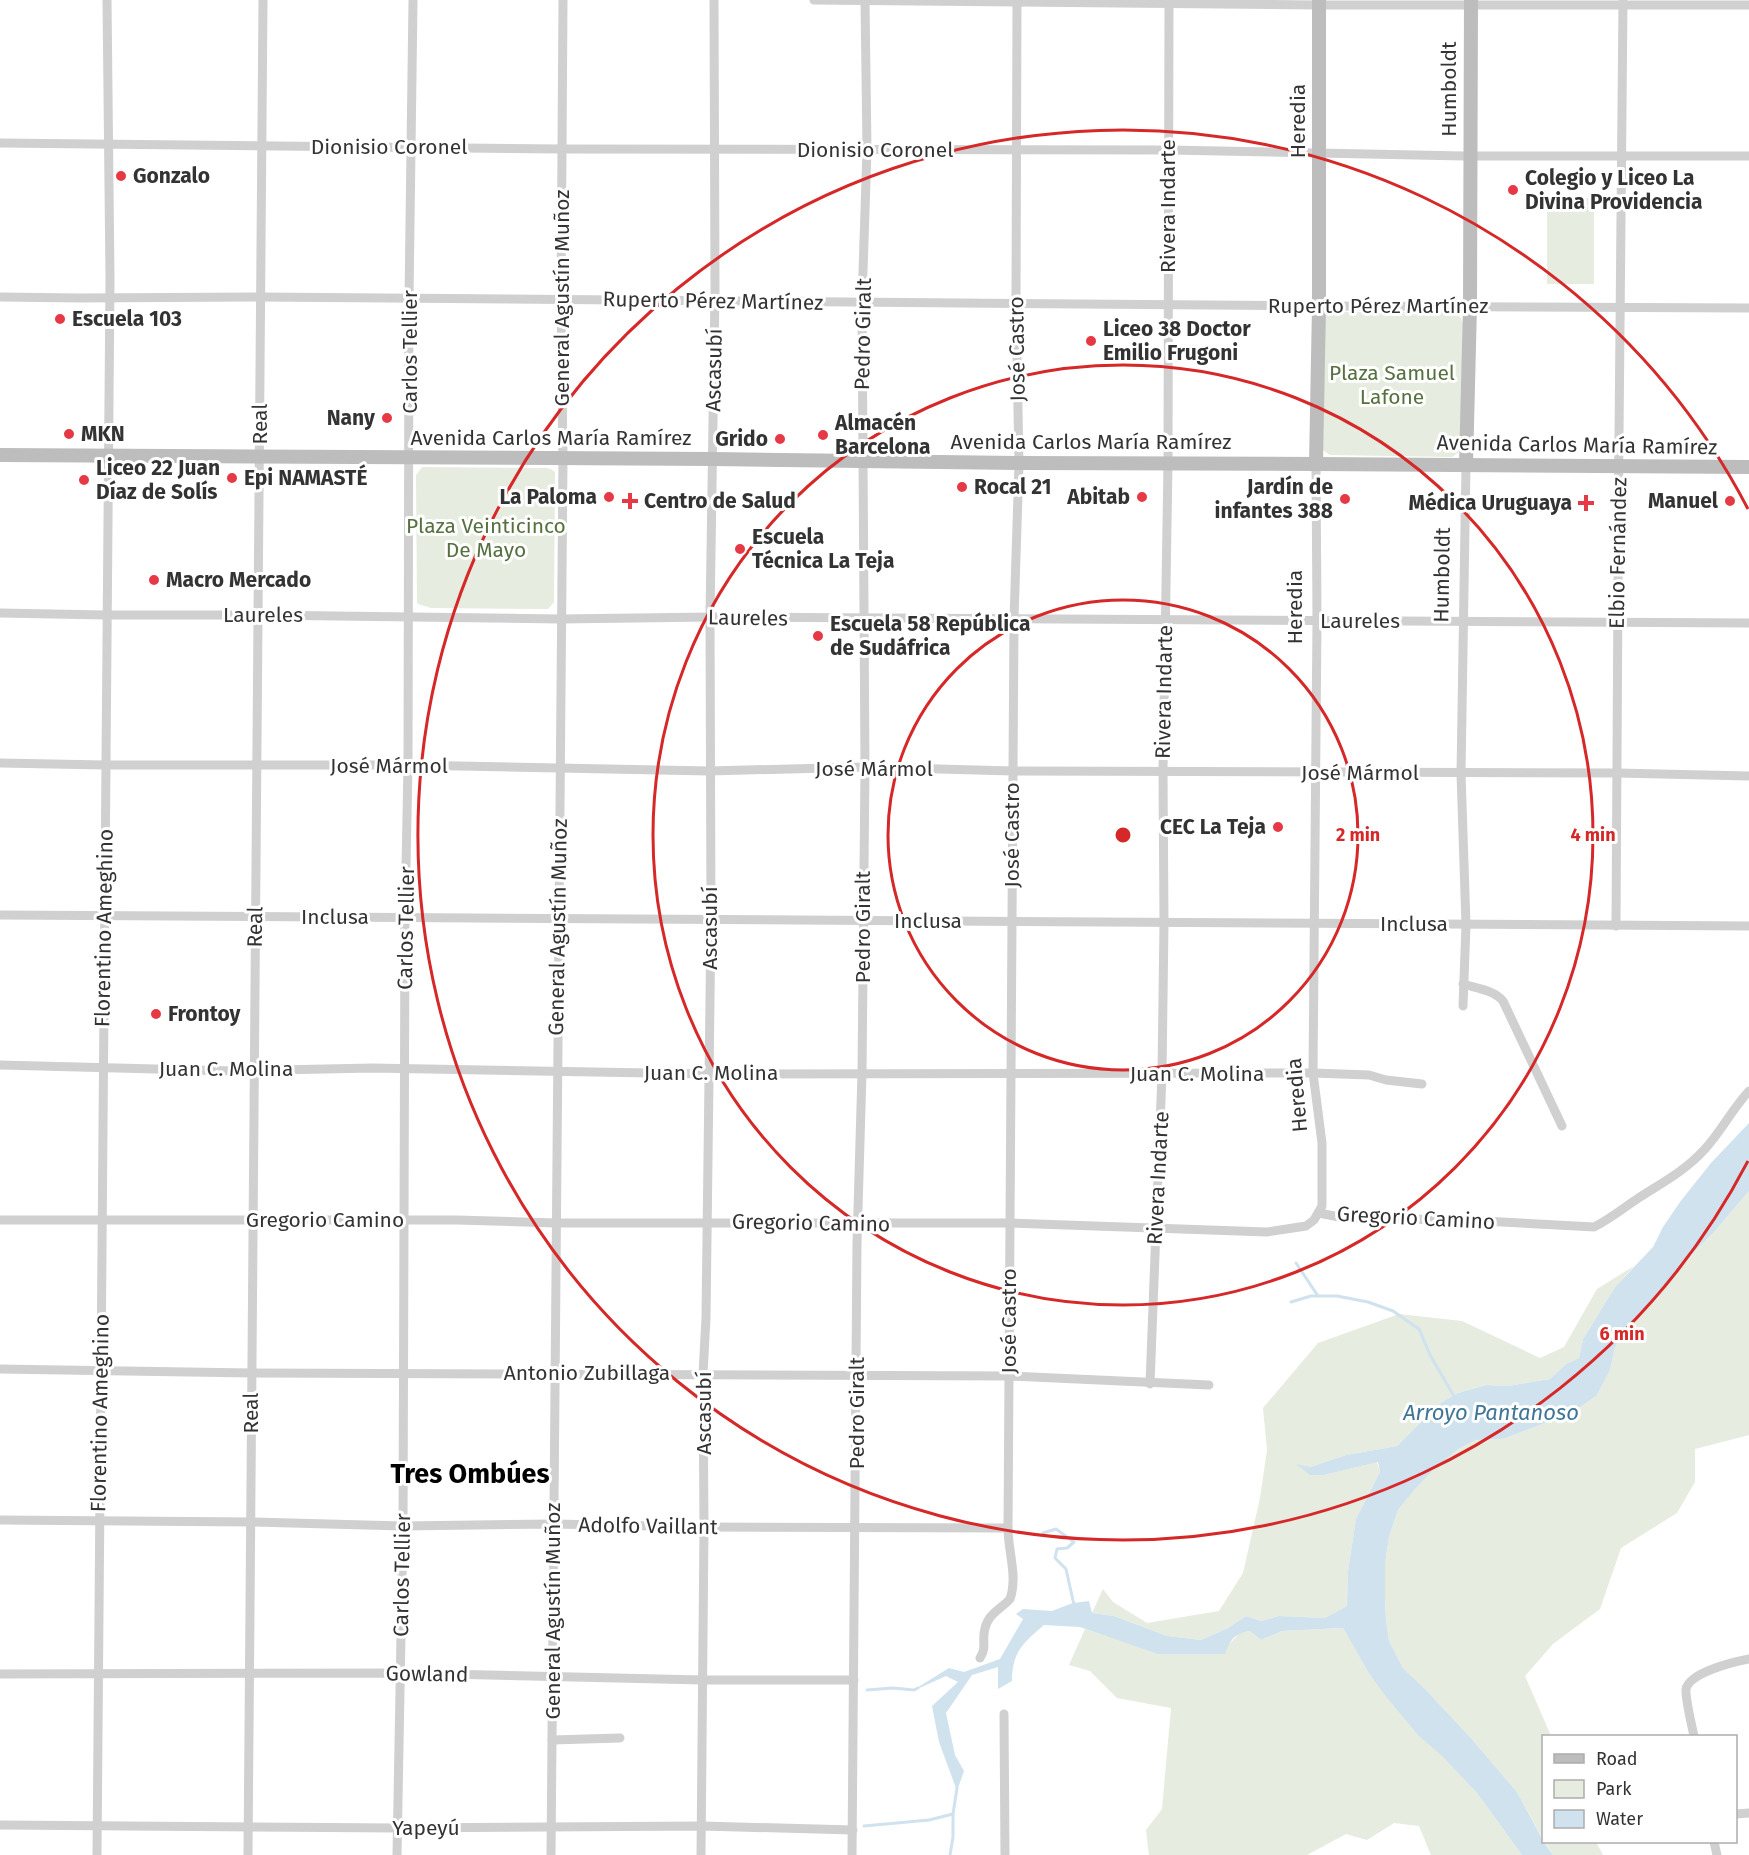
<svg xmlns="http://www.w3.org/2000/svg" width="1749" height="1855" viewBox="0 0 1749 1855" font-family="'Fira Sans',sans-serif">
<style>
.green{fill:#e6ecdf}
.water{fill:#cfe2ee}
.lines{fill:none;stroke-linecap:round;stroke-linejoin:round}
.stream{stroke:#cfe2ee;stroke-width:3}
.street{stroke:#d0d0d0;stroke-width:9}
.secondary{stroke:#bdbdbd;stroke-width:14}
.ring{fill:none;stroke:#d62828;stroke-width:3}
.poi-dot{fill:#e63946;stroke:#fff;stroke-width:2}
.labels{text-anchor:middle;stroke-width:6;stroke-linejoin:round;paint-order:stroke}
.street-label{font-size:21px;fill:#333;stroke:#fff}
.poi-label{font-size:21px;font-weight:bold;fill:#333;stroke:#fff;text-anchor:start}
.park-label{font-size:21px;fill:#56703f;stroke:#fff}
.water-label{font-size:22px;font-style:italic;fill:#3f7597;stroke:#fff}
.district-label{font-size:27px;font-weight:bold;fill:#000;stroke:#fff}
.centre{fill:#d62828;stroke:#fff;stroke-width:3}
.ring-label{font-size:18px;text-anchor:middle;font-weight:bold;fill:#d62828;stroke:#fff;stroke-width:6;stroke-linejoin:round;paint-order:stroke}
</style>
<rect width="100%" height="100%" fill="#fff"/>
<g class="green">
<rect x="1547" y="198" width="47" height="86"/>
<polygon points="1331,312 1453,312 1461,318 1463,324 1461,451 1452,457 1330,455 1323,450 1325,315"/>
<polygon points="422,467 546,468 551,469 555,472 554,602 548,609 431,608 418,604 417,602 416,475"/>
<polygon points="1749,1191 1749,1435 1695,1449 1695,1482 1677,1513 1621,1548 1600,1609 1553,1644 1525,1676 1551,1736 1544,1736 1543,1839 1517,1792 1469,1736 1426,1690 1403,1668 1389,1641 1386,1620 1385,1597 1385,1564 1389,1537 1398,1510 1415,1489 1436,1467 1460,1448 1476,1440 1503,1439 1569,1414 1610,1370 1615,1347 1630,1325 1686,1260 1714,1232"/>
<polygon points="1634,1266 1615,1287 1583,1339 1579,1358 1566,1364 1550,1379 1508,1386 1486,1385 1458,1393 1439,1404 1397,1446 1346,1455 1310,1467 1310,1475 1324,1475 1377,1462 1380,1472 1356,1519 1348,1571 1347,1606 1325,1618 1279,1616 1261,1621 1246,1616 1228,1628 1201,1640 1167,1636 1114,1616 1092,1613 1103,1589 1113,1602 1147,1623 1219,1611 1243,1573 1260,1498 1267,1450 1263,1408 1318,1343 1399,1314 1462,1321 1540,1358 1564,1347 1597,1289"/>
<polygon points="1343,1628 1368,1672 1380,1689 1477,1793 1522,1855 1431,1855 1419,1826 1394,1823 1367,1840 1346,1834 1307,1855 1149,1855 1146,1830 1162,1809 1171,1708 1117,1698 1090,1671 1069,1665 1085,1629 1158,1653 1228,1645 1240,1633 1250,1631 1261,1640 1282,1631"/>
<polygon points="1545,1842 1596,1842 1603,1855 1553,1855"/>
</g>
<path class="water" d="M1749 1123V1191L1714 1232 1686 1260 1630 1325 1615 1347 1610 1370 1596 1396 1569 1414 1503 1439 1476 1440 1460 1448 1436 1467 1415 1489 1398 1510 1389 1537 1385 1564V1597L1386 1620 1389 1641 1403 1668 1426 1690 1469 1736 1517 1792 1544 1842 1553 1855H1522L1477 1793 1442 1756 1418 1735 1380 1689 1368 1672 1343 1628 1282 1631 1261 1640 1250 1631C1235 1633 1230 1640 1225 1654H1158L1080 1627 1044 1625C1023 1643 1012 1652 1012 1681L998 1689V1667L972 1675 946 1713 955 1755 964 1771 957 1791 939 1742 932 1706 958 1682 946 1676 915 1690V1689L949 1668 964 1672 1000 1659 1023 1619 1016 1614 1023 1609 1052 1611 1073 1603 1089 1601 1092 1613 1114 1616 1167 1636 1201 1640 1228 1628 1246 1616 1261 1621 1279 1616 1325 1618 1347 1606 1348 1571 1356 1519 1380 1472 1378 1462 1324 1475H1310L1296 1464 1310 1467 1346 1455 1397 1446 1439 1404 1458 1393 1486 1385 1508 1386 1550 1379 1566 1364 1579 1358 1583 1339 1615 1287 1653 1247 1663 1227 1680 1202 1711 1163Z"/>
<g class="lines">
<g class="stream">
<polyline points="1296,1263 1318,1296"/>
<polyline points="1291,1302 1311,1296 1337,1296 1368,1302 1393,1311 1419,1329 1430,1355 1455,1398"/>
<polyline points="1043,1533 1056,1529 1074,1542 1067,1548 1057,1549 1055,1558 1066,1569 1074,1605"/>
<polyline points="867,1690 893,1688 914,1690 918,1688"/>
<polyline points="864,1826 929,1820 953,1814"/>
<polyline points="950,1855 953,1837 953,1814 957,1788"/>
</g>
<g class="street">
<polyline points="814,0 1319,5 1749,5"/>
<polyline points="0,143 561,149 1168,150 1464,156 1749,156"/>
<polyline points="0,297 79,298 261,297 1319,306 1749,308"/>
<polyline points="0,613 106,615 258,615 561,619 710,617 1749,623"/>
<polyline points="0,763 105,765 408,765 709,771 865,767 1013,771 1617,773 1749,776"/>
<polyline points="0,915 1749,926"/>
<path d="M1616 926C1617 617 1620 309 1623 0"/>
<path d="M1463 984C1476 988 1494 990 1503 1001L1562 1126"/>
<polyline points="1463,1006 1466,925 1461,773 1466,465"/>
<polyline points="0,1065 234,1071 372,1068 708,1074 1313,1073 1369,1075 1386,1080 1422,1084"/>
<path d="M1319 1213 1344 1218 1464 1220 1594 1227C1610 1219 1622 1209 1637 1199 1660 1184 1685 1171 1704 1150 1721 1132 1732 1109 1749 1091"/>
<polyline points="0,1220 457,1220 556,1223 1010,1223 1267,1232 1306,1226 1314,1220 1322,1206 1322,1143 1313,1073 1317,621 1316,464"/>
<polyline points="0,1369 251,1373 1009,1376 1209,1385"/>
<polyline points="1150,1384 1162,1074 1164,923 1163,771 1168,463 1169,0"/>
<polyline points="0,1520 251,1522 403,1526 553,1524 704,1527 1008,1528"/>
<path d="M980 1658C986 1649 983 1644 984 1634 986 1614 999 1611 1010 1599 1018 1576 1008 1552 1008 1528L1014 619 1019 463 1016 303 1017 0"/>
<polyline points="0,1674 401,1673 703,1680 854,1680"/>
<polyline points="1004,1714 1005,1855"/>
<path d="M1694 1736C1692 1727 1685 1697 1686 1689 1690 1672 1734 1662 1749 1659"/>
<polyline points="552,1740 620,1738"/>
<polyline points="1736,1814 1749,1813"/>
<polyline points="0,1825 397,1828 702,1826 853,1830"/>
<polyline points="1714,1842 1717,1855"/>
<polyline points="97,1855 110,279 107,0"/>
<polyline points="248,1855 263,0"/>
<polyline points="397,1855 403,1526 405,917 408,765 409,298 413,0"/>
<polyline points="551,1855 563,459 561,299 563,0"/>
<polyline points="701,1855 704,1527 703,1374 706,1318 711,919 710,617 715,291 714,0"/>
<polyline points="852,1855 857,1243 862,1073 865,767 862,302 867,150 865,0"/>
</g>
<g class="secondary">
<polyline points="0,455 713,459 1019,463 1316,464 1749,467"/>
<polyline points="1316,464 1319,306 1319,0"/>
<polyline points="1466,465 1470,306 1471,0"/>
</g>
</g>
<g class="ring">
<circle cx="1123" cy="835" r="235"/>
<circle cx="1123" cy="835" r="470"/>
<path d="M1748 1161A705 705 0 1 1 1748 509"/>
</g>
<g class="poi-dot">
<circle cx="121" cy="176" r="6"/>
<circle cx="1513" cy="190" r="6"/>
<circle cx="60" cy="319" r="6"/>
<circle cx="1091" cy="341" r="6"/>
<circle cx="387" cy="418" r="6"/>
<circle cx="69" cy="434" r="6"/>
<circle cx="823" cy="435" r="6"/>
<circle cx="780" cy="439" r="6"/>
<circle cx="232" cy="478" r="6"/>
<circle cx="84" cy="480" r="6"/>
<circle cx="962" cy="487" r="6"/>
<circle cx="609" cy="497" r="6"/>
<circle cx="1142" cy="497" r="6"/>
<circle cx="1345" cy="499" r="6"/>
<path d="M627 492h6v6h6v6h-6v6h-6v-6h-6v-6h6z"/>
<circle cx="1730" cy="501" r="6"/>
<path d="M1583 494h6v6h6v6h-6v6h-6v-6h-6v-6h6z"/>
<circle cx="740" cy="549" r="6"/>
<circle cx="154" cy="580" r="6"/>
<circle cx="818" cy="636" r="6"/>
<circle cx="1278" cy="827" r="6"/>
<circle cx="156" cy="1014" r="6"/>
</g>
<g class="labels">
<g class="street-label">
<text transform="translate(1449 89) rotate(-90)" y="7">Humboldt</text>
<text transform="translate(1298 121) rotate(-90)" y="7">Heredia</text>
<text x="389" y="154">Dionisio Coronel</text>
<text x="875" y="157">Dionisio Coronel</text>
<text transform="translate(1168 206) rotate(-90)" y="7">Rivera Indarte</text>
<text transform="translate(562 298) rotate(-90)" y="7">General Agustín Muñoz</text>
<text transform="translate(713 301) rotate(1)" y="7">Ruperto Pérez Martínez</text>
<text x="1378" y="313">Ruperto Pérez Martínez</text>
<text transform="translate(863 334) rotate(-89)" y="7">Pedro Giralt</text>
<text transform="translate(1017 349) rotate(-91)" y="7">José Castro</text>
<text transform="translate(410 352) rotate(-90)" y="7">Carlos Tellier</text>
<text transform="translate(714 370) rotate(-89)" y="7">Ascasubí</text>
<text transform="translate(260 424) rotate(-90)" y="7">Real</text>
<text x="551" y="445">Avenida Carlos María Ramírez</text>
<text x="1091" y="449">Avenida Carlos María Ramírez</text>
<text transform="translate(1577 445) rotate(1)" y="7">Avenida Carlos María Ramírez</text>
<text transform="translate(1618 553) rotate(-89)" y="7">Elbio Fernández</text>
<text transform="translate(1442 575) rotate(-89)" y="7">Humboldt</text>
<text transform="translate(1295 607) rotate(-90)" y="7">Heredia</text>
<text x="263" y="622">Laureles</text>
<text transform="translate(748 618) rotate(1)" y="7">Laureles</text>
<text x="1360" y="628">Laureles</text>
<text transform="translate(1164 692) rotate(-89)" y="7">Rivera Indarte</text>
<text x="389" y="773">José Mármol</text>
<text x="874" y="776">José Mármol</text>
<text x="1360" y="780">José Mármol</text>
<text transform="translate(1012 835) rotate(-90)" y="7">José Castro</text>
<text x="335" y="924">Inclusa</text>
<text x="928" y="928">Inclusa</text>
<text x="1414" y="931">Inclusa</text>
<text transform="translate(255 927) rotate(-89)" y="7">Real</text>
<text transform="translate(558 927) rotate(-89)" y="7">General Agustín Muñoz</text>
<text transform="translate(863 927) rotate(-90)" y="7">Pedro Giralt</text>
<text transform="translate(104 928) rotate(-89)" y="7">Florentino Ameghino</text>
<text transform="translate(406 928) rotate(-89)" y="7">Carlos Tellier</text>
<text transform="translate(710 928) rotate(-90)" y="7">Ascasubí</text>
<text x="226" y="1076">Juan C. Molina</text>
<text x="711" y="1080">Juan C. Molina</text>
<text x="1197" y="1081">Juan C. Molina</text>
<text transform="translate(1297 1095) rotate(-95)" y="7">Heredia</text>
<text transform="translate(1158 1178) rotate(-87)" y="7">Rivera Indarte</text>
<text transform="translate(1416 1218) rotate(3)" y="7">Gregorio Camino</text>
<text x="325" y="1227">Gregorio Camino</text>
<text transform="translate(811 1223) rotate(1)" y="7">Gregorio Camino</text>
<text transform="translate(1009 1321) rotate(-90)" y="7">José Castro</text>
<text x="587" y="1380">Antonio Zubillaga</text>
<text transform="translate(100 1413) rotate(-89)" y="7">Florentino Ameghino</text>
<text transform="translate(251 1413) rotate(-90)" y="7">Real</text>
<text transform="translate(704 1413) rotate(-90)" y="7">Ascasubí</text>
<text transform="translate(857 1413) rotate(-90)" y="7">Pedro Giralt</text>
<text transform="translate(648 1526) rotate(1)" y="7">Adolfo Vaillant</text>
<text transform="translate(402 1575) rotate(-89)" y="7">Carlos Tellier</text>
<text transform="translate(553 1611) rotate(-90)" y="7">General Agustín Muñoz</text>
<text transform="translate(427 1674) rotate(1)" y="7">Gowland</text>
<text x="426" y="1835">Yapeyú</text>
</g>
<g class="poi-label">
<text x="133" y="183">Gonzalo</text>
<text x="1525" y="185">Colegio y Liceo La<tspan x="1525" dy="24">Divina Providencia</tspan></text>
<text x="72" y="326">Escuela 103</text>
<text x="1103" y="336">Liceo 38 Doctor<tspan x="1103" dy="24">Emilio Frugoni</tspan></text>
<text x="375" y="425" text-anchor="end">Nany</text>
<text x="835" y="430">Almacén<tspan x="835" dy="24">Barcelona</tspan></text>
<text x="81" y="441">MKN</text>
<text x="768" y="446" text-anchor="end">Grido</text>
<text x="96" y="475">Liceo 22 Juan<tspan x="96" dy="24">Díaz de Solís</tspan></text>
<text x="244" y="485">Epi NAMASTÉ</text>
<text x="974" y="494">Rocal 21</text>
<text x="1333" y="494" text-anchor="end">Jardín de<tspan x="1333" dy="24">infantes 388</tspan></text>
<text x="597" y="504" text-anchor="end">La Paloma</text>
<text x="1130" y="504" text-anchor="end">Abitab</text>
<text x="644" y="508">Centro de Salud</text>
<text x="1718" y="508" text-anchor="end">Manuel</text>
<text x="1572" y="510" text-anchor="end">Médica Uruguaya</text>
<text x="752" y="544">Escuela<tspan x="752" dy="24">Técnica La Teja</tspan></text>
<text x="166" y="587">Macro Mercado</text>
<text x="830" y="631">Escuela 58 República<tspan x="830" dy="24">de Sudáfrica</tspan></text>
<text x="1266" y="834" text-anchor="end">CEC La Teja</text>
<text x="168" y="1021">Frontoy</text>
</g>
<g class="park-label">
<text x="1392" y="380">Plaza Samuel<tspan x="1392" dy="24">Lafone</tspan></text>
<text x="486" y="533">Plaza Veinticinco<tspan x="486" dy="24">De Mayo</tspan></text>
</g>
<g class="water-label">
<text x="1491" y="1420">Arroyo Pantanoso</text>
</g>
<g class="district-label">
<text x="470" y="1483">Tres Ombúes</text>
</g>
</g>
<circle cx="1123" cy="835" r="9" class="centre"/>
<g class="ring-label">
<text x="1358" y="841">2 min</text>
<text x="1593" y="841">4 min</text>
<text x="1622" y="1340">6 min</text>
</g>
<rect x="1542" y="1735" width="195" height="108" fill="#ffffff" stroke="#adadad" stroke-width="1.5"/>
<rect x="1554" y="1754" width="30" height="9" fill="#bdbdbd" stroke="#adadad" stroke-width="1.5"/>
<text x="1596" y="1765" font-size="18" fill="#333333">Road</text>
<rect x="1554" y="1780" width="30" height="18" fill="#e6ecdf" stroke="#adadad" stroke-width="1.5"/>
<text x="1596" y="1795" font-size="18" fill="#333333">Park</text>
<rect x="1554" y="1810" width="30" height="18" fill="#cfe2ee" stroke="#adadad" stroke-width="1.5"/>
<text x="1596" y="1825" font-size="18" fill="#333333">Water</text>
</svg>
